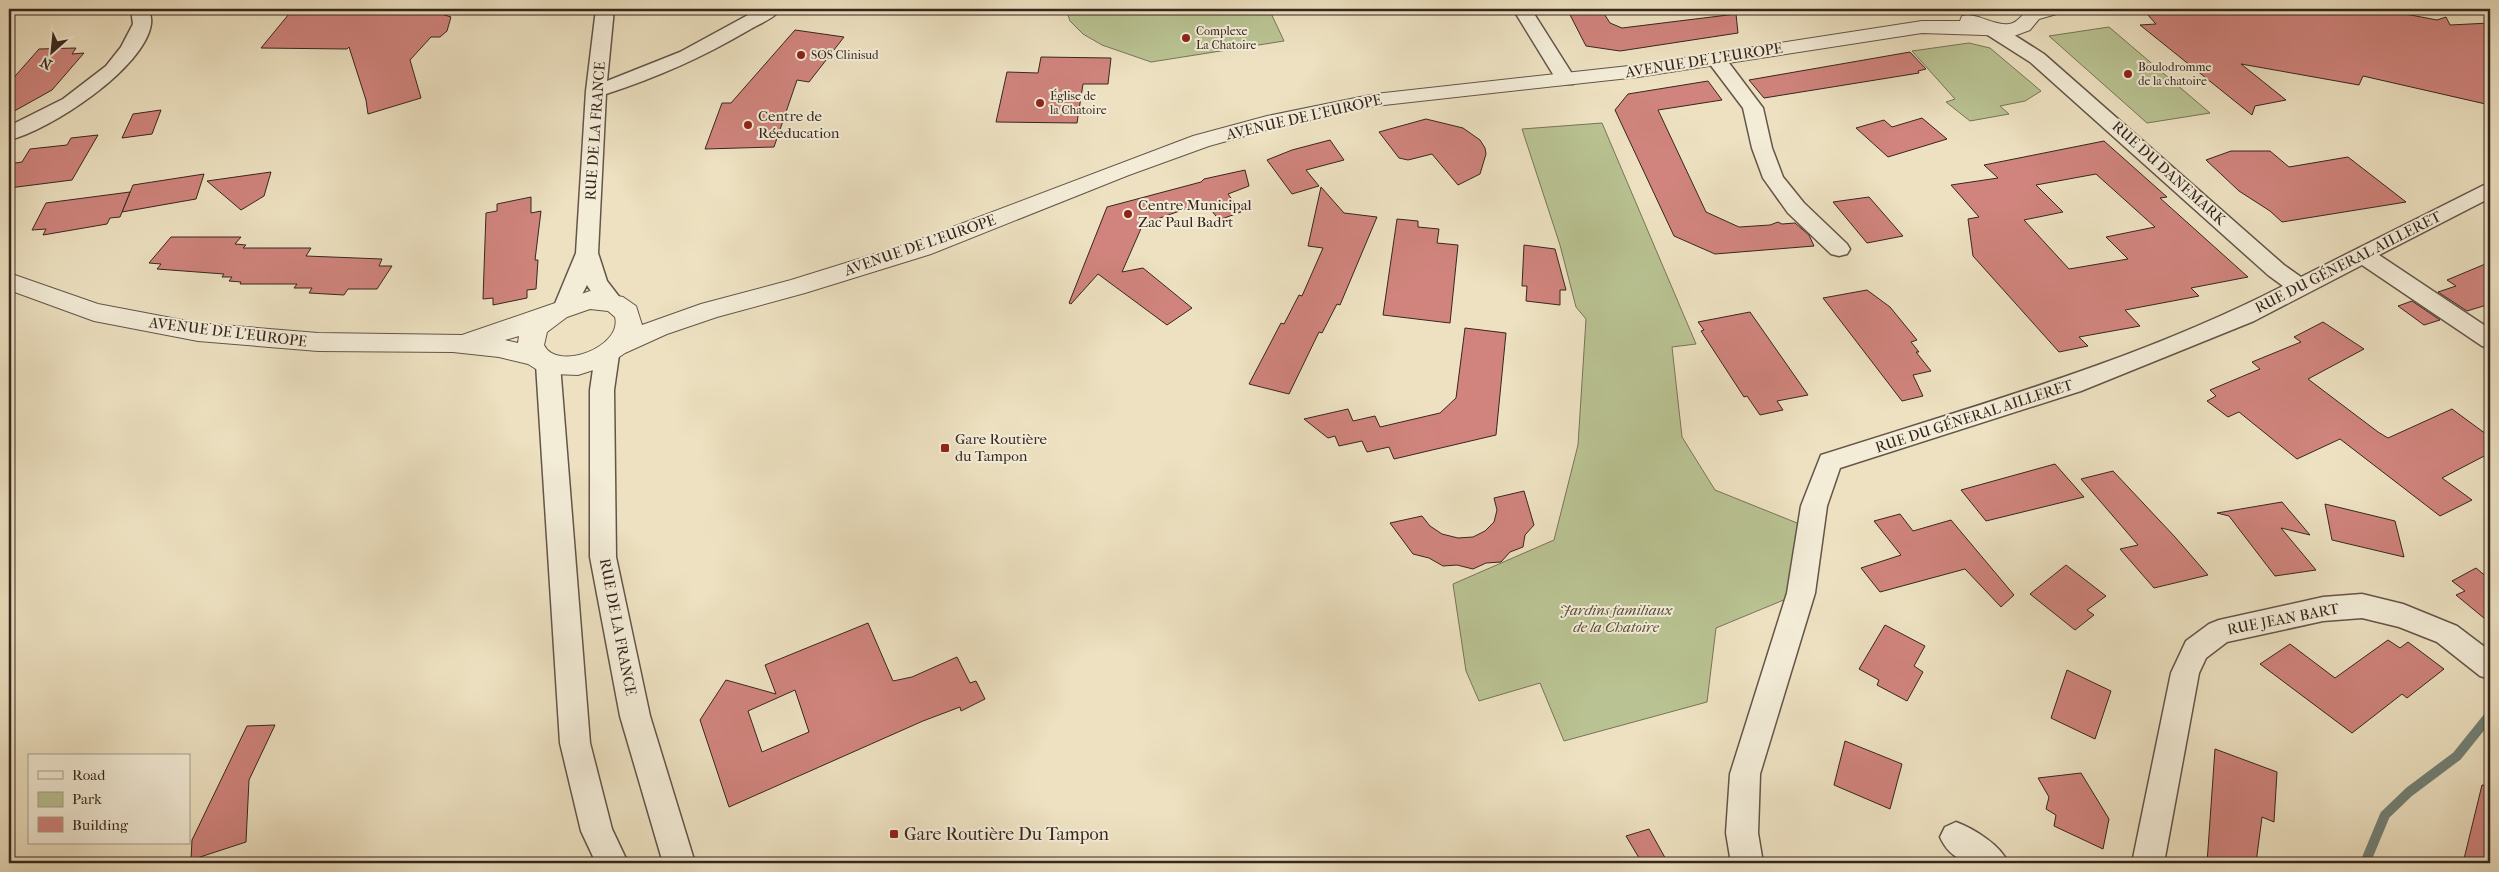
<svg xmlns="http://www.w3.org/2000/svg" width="2499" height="872" viewBox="0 0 2499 872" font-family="'IM FELL French Canon',serif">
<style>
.green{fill:#b9c292;stroke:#787458}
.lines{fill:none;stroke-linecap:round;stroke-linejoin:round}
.stream{stroke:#728177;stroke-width:10}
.building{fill:#d0847d;stroke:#37261f;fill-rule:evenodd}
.minor-casing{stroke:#645548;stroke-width:3}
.tertiary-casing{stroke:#645548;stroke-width:2}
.minor{fill:#f3ecd7;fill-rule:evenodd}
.tertiary{fill:#f3ecd7;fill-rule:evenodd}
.poi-dot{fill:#8f2418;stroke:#f3ecd7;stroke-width:2}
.labels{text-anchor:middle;stroke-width:4;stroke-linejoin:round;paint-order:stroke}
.far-poi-label{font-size:12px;fill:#37261f;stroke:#f3ecd7;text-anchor:start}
.street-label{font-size:15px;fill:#37261f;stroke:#f3ecd7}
.poi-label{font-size:15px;fill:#37261f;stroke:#f3ecd7;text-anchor:start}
.park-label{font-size:15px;font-style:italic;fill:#584d3c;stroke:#f3ecd7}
.near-poi-label{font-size:18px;fill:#37261f;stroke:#f3ecd7;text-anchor:start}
</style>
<rect width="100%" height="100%" fill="#ede1c1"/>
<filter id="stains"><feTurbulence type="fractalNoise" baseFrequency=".004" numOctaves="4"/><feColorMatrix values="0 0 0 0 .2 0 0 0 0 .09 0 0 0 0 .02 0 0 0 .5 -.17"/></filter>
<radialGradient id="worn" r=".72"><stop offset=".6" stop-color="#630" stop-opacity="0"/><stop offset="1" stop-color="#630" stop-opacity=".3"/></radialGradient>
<g class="green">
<polygon points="1066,9 1269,9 1284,41 1151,62 1102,45 1083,34 1070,21"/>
<polygon points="2109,27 2210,113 2147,123 2049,36"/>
<polygon points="1969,43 1990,48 2041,91 2025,101 2000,106 2009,114 1970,121 1946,102 1955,99 1912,51"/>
<polygon points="1602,123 1696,344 1672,347 1682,437 1715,490 1802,525 1791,597 1716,628 1707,702 1564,741 1540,683 1479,701 1466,671 1453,584 1554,540 1578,445 1586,319 1576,307 1560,245 1522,129"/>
</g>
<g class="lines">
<polyline class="stream" points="2365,863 2385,815 2409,792 2457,756 2490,715"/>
</g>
<g class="building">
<polygon points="399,9 426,9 451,17 447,31 440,37 431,37 410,60 421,98 368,114 366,100 349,47 347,49 261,48 289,14 395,13"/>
<polygon points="1567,9 1601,9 1610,23 1622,28 1736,14 1738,33 1620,51 1586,46"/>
<polygon points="2178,9 2379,9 2437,20 2446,17 2450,25 2490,23 2490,105 2363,76 2359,85 2241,64 2286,100 2255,106 2252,115 2140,25 2156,24 2147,14"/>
<polygon points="795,30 844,37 809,82 797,80 774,147 705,149 722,103 731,103"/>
<polygon points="76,48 72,54 84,53 52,90 9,114 9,83 39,49"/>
<polygon points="1910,52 1926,69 1918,71 1919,73 1764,98 1749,80"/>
<polygon points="1041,57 1111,58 1108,84 1083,84 1077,123 996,122 1007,72 1038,73"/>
<polygon points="1708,81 1722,100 1658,110 1706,212 1739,227 1770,225 1778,222 1782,224 1795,223 1809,235 1814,246 1715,254 1674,236 1615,110 1628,94"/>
<polygon points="161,110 152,134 122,138 133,114"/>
<polygon points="1922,118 1947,139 1888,157 1856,128 1884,120 1892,127"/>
<polygon points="1426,119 1463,128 1480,140 1485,148 1486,154 1480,174 1458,185 1432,154 1408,160 1399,158 1379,132"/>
<polygon points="98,135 72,180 9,188 9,164 22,162 30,149 67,145 71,138"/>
<polygon points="1330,140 1344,160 1306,170 1319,186 1292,194 1267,160 1292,150"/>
<path d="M2104 141 2167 197 2160 198 2248 277 2191 288 2199 296 2125 310 2140 326 2079 337 2088 346 2059 352 1973 256 1968 219 1979 217 1951 185 1998 178 1984 165ZM2096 174 2155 227 2106 237 2128 259 2069 269 2024 220 2063 212 2036 185Z"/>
<polygon points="2231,151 2270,151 2289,167 2348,157 2406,202 2282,222 2270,211 2239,191 2206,160"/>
<polygon points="1245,170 1249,186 1228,194 1241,212 1219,220 1205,202 1143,224 1122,272 1143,268 1192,308 1167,325 1098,274 1071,304 1069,303 1107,207 1201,182 1204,179"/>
<polygon points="271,172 264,196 241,210 207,181"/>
<polygon points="204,174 196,199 122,212 133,185"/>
<polygon points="1321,187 1344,213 1377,217 1340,305 1337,304 1322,333 1319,332 1289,394 1249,384 1281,323 1284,324 1299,295 1302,296 1323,248 1308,246"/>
<polygon points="130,192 120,217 110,218 107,224 43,235 46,229 32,230 46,203"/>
<polygon points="531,197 531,213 541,211 535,260 538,260 536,289 527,290 527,298 493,305 493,298 483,299 486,213 497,211 497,204"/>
<polygon points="1869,197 1903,236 1867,243 1833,202"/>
<polygon points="1397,219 1418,221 1418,227 1439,229 1437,243 1458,245 1450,323 1383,315"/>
<polygon points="171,237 241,237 235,244 246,245 243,248 311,248 306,256 382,259 379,266 392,266 377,289 348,289 344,295 309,293 312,288 294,288 297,284 240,284 241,282 229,281 232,277 222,277 224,274 157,269 161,264 149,263"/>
<polygon points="1524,245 1555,249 1566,290 1560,290 1560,305 1526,301 1527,286 1522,286"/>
<polygon points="2490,262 2490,304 2467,311 2438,292 2456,286 2447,280"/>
<polygon points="1867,290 1890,307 1917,340 1911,342 1919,352 1916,352 1931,371 1913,375 1923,396 1902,401 1823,298"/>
<polygon points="2412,301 2440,320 2424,325 2398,306"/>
<polygon points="1750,312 1808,395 1777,401 1783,410 1760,415 1747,396 1744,397 1701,331 1704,330 1698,322"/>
<polygon points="2323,322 2364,349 2308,379 2378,432 2388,438 2452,409 2490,437 2490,453 2442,478 2472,500 2440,516 2340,439 2297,459 2239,412 2228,417 2207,401 2216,396 2210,390 2260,369 2252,362 2301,342 2294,337"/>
<polygon points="1465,328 1506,333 1496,435 1394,459 1389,447 1367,452 1362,441 1339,446 1335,436 1328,438 1304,419 1348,409 1353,421 1375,416 1380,427 1440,413 1456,398"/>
<polygon points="2055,464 2084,497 1986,521 1961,490"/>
<polygon points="2113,471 2175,537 2208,575 2154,588 2120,549 2138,545 2081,479"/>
<polygon points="1524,491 1534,525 1525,535 1523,547 1510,552 1501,562 1486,563 1473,569 1457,565 1443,566 1429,558 1413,554 1390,523 1422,516 1430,526 1442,534 1458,538 1473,537 1485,531 1494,522 1497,510 1494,498"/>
<polygon points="2282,502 2310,535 2281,528 2316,570 2275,576 2229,516 2217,513"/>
<polygon points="2325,504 2395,521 2404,557 2332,540"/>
<polygon points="1900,514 1913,531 1951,520 2014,595 2001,607 1965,569 1880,592 1861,568 1901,555 1874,521"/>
<polygon points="2066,565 2106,596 2087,610 2094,615 2075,630 2030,594"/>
<polygon points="2476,568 2488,578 2490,577 2490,623 2456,595 2465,591 2452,581"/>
<path d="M868 623 893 681 912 677 957 657 970 683 976 681 985 699 961 711 960 707 923 721 729 807 700 720 726 680 776 694 765 665ZM795 690 809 732 762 752 748 711Z"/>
<polygon points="1885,625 1925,646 1914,666 1923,672 1907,701 1877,685 1879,680 1859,669"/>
<polygon points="2388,640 2400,648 2408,642 2444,669 2407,698 2402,694 2352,733 2260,664 2290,644 2335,678"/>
<polygon points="2067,670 2111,691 2095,739 2051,718"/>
<polygon points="275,725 249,780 246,842 191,860 192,840 247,726"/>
<polygon points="1845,741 1902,764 1890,809 1834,785"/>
<polygon points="2215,749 2277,772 2274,822 2262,817 2256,863 2207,863"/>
<polygon points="2081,773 2109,819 2103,849 2054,826 2056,815 2046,809 2049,797 2038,778"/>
<polygon points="2482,785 2490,786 2490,863 2463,863"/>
<polygon points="1649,829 1668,863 1642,863 1626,836"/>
</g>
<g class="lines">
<g class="minor-casing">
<g id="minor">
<path d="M131 9H149C150 13 152 20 151 24 145 68 49 131 9 140V126L63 99 106 66 121 47 133 24Z"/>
<path d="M596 9H614L607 81 680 52 759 9H781C775 18 759 24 749 30 703 57 656 78 606 94L598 253 607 281 624 303 621 309C604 314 595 298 587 285L573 312 565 314 557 312 554 306 576 253 586 91Z"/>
<polygon points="1513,9 1531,9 1576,80 1573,84 1559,84"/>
<path d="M1993 24 2000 26 2044 54 2284 265 2301 277 2490 182V198L2379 255 2490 329V348L2482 346 2362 265 2254 321 2081 391 1840 468 1827 506 1815 593 1760 774 1758 833 1763 863H1731L1726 833 1730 774 1787 593 1801 506 1821 455C1977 405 2137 361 2283 286L2268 275 2030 62 1986 34 1984 30 1986 26Z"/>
<polygon points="1716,53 1723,55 1763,108 1772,148 1783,177 1804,203 1847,244 1850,249 1847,254 1839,256 1831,254 1788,213 1763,178 1752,148 1743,108 1706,59 1709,55"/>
<polygon points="607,347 615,349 619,355 614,390 616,557 650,716 695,863 663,863 620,716 590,557 590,390 595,355 599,349"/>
<polygon points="548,355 556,358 560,364 590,743 612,829 628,863 596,863 581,831 560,743 536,364 540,358"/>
<polygon points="2362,594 2403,604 2457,626 2490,651 2490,679 2480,676 2437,642 2399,627 2362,618 2323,621 2227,642 2206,658 2199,673 2164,863 2132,863 2171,673 2186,641 2209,624 2219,620 2323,597"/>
<path d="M1956 822C1974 829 2001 845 2008 863 1979 863 1954 868 1940 837L1945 827Z"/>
</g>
</g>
<g class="tertiary-casing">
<path id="tertiary" d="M2032 9H2063L2060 13 2039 19 2030 30 2014 36 1922 33 1638 77 1375 106 1270 129 1209 146 1129 175 931 254 805 293 717 317 667 334 625 353 606 366 578 375 554 374 536 369 528 364 499 357 453 352 318 351 198 341 94 321 9 290V273L98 304 198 323 318 333 462 335 590 291 623 297 636 306 642 325 701 304 791 280 913 242 1193 136 1267 116 1375 94 1638 65 1922 21H1960L1962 16C1978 12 1992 26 2009 24 2019 23 2022 12 2032 9ZM590 309 608 311 615 317C623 347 557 372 544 345L547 332 567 317ZM519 336 518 343 505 340Z"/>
</g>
<use href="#minor" class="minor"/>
<use href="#tertiary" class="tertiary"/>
</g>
<g class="poi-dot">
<circle cx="1186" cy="38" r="5"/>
<circle cx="801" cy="55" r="5"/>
<circle cx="2128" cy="74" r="5"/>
<circle cx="1040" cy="103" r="5"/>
<circle cx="748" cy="125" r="5"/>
<circle cx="1128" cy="214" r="5"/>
<rect x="940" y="443" width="10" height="10" rx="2.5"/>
<rect x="889" y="829" width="10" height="10" rx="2.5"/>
</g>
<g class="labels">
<g class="far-poi-label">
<text x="1196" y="35">Complexe<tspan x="1196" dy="14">La Chatoire</tspan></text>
<text x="811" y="59">SOS Clinisud</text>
<text x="2138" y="71">Boulodromme<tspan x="2138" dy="14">de la chatoire</tspan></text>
<text x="1050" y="100">Église de<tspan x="1050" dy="14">la Chatoire</tspan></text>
</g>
<g class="street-label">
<text transform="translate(1704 60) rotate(-9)" y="5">AVENUE DE L'EUROPE</text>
<text transform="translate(1304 117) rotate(-13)" y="5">AVENUE DE L'EUROPE</text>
<text transform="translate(595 131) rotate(-86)" y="5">RUE DE LA FRANCE</text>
<text transform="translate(2169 173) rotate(42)" y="5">RUE DU DANEMARK</text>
<text transform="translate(920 245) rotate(-19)" y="5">AVENUE DE L'EUROPE</text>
<text transform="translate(2348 262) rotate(-27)" y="5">RUE DU GÉNERAL AILLERET</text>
<text transform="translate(228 332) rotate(7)" y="5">AVENUE DE L'EUROPE</text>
<text transform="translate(1974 416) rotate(-18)" y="5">RUE DU GÉNERAL AILLERET</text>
<text transform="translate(2283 619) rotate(-11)" y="5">RUE JEAN BART</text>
<text transform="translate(618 627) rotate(79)" y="5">RUE DE LA FRANCE</text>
</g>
<g class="poi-label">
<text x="758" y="121">Centre de<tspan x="758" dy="17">Réeducation</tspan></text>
<text x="1138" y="210">Centre Municipal<tspan x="1138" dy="17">Zac Paul Badrt</tspan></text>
<text x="955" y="444">Gare Routière<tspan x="955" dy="17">du Tampon</tspan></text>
</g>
<g class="park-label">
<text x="1616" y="615">Jardins familiaux<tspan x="1616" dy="17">de la Chatoire</tspan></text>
</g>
<g class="near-poi-label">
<text x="904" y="840">Gare Routière Du Tampon</text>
</g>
</g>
<rect width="2499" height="872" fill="none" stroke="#ede1c1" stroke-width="30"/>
<rect x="10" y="10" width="2479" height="852" fill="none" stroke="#37261f" stroke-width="2.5"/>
<rect x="15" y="15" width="2469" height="842" fill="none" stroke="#37261f"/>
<rect x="28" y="754" width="162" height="90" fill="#f3ecd7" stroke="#a89d8d"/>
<rect x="38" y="771" width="25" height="8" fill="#f3ecd7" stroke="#a89d8d"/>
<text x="72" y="780" font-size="15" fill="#37261f">Road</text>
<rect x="38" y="792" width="25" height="15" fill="#b9c292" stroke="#a89d8d"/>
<text x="72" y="804" font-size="15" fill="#37261f">Park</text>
<rect x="38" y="817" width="25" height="15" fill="#d0847d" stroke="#a89d8d"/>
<text x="72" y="830" font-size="15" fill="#37261f">Building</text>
<g transform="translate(52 52) rotate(207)" stroke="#f3ecd7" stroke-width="4" paint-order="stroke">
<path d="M0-4L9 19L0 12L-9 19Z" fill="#37261f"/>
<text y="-8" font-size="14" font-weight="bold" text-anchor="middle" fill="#37261f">N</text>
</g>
<rect width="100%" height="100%" filter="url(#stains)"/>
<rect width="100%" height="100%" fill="url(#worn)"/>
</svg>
